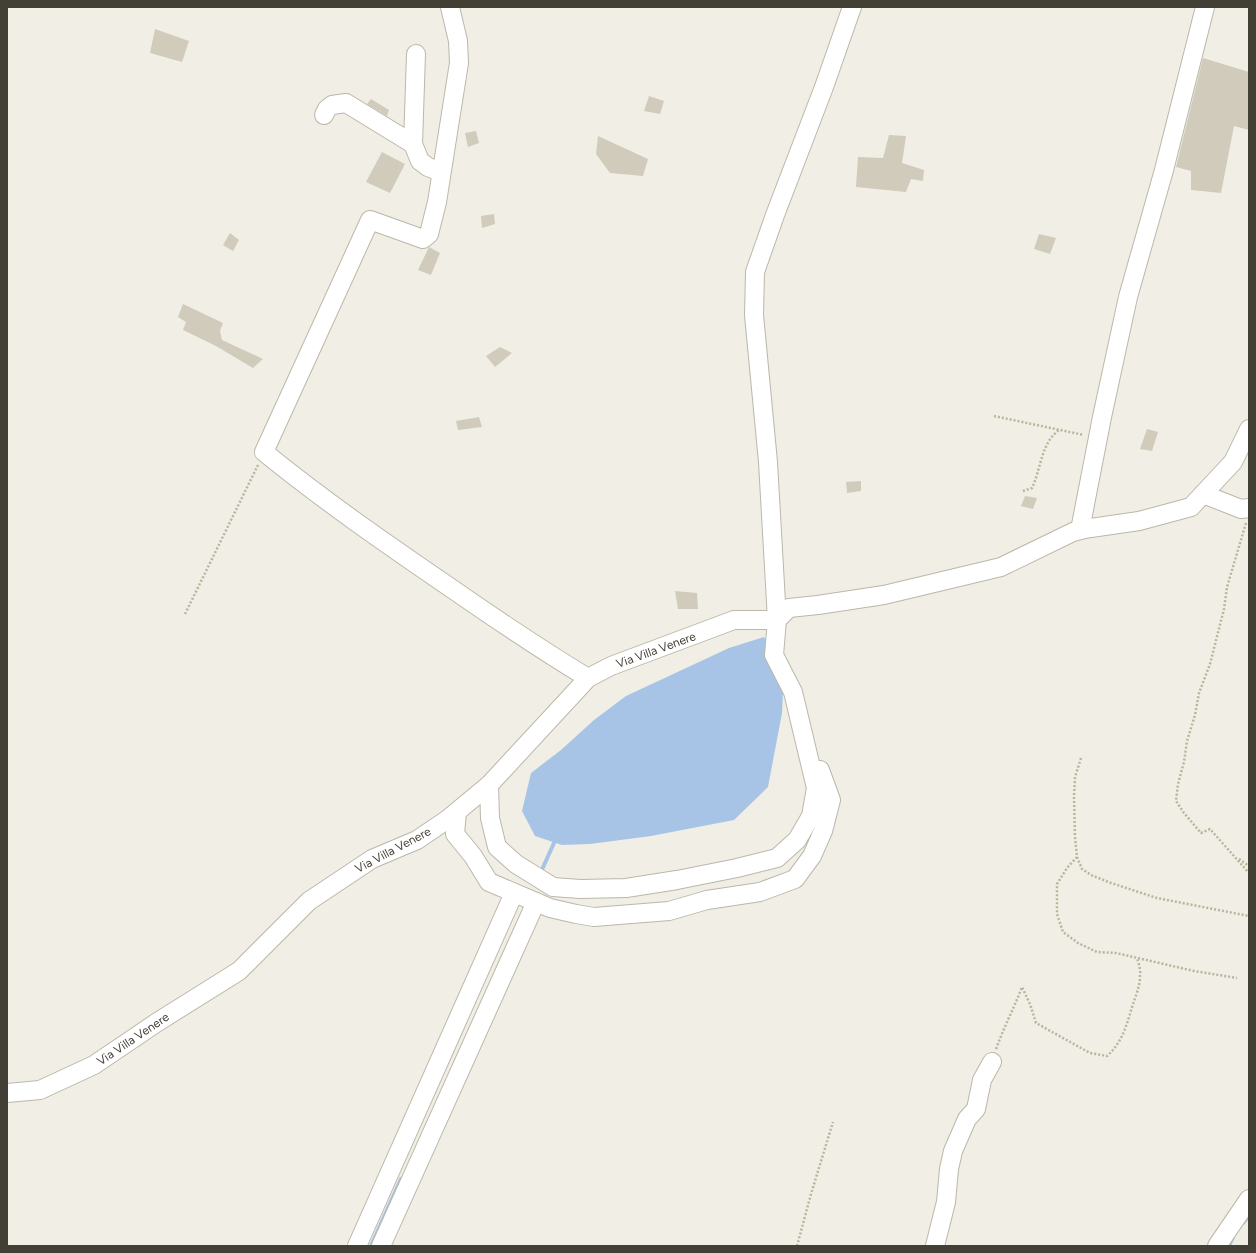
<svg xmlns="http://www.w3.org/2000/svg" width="1256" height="1253" viewBox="0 0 1256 1253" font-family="Figtree,sans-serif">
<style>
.water{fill:#a7c4e7}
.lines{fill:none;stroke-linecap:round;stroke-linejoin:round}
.stream{stroke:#a7c4e7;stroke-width:4}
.building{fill:#d1cbbc}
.minor-casing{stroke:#bbb7a9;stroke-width:20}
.path{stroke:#bbb49c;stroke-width:2.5;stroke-dasharray:2 2;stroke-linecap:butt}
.minor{stroke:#fff;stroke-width:18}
.labels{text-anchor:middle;stroke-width:3;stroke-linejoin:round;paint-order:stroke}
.street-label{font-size:12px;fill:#423f35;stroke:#fff}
</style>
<rect width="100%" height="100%" fill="#f0eee5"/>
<polygon class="water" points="764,637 784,671 782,713 768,787 734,820 651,836 590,844 562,845 535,836 522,811 531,773 561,750 594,720 626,696 729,648"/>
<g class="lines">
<g class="stream">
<polyline points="540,874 554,843"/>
<polyline points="1243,1223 1249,1216"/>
<polyline points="371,1246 401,1179"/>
<polyline points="1229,1246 1233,1237"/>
</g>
</g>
<g class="building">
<polygon points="155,29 189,41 182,62 150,53"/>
<polygon points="1203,58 1249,72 1249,130 1234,126 1221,193 1191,190 1191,171 1176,167"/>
<polygon points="649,96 664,101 660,114 644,111"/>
<polygon points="371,99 389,110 387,116 367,104"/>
<polygon points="476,131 479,143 468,147 465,133"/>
<polygon points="889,135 906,136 902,163 924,170 923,181 911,179 906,192 856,187 858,157 883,158"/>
<polygon points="598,136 648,159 643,176 610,173 596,154"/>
<polygon points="382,152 405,164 390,193 366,182"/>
<polygon points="494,214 495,224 482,228 481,216"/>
<polygon points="230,233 239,240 233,251 223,245"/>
<polygon points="1039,234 1056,238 1050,254 1034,249"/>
<polygon points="429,247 440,253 431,275 418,270"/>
<polygon points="183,304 223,323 220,331 222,340 263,359 253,368 216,346 183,330 186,322 178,317"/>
<polygon points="500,347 512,353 495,367 486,356"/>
<polygon points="479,417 482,427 458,430 456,421"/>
<polygon points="1147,429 1158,432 1152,451 1140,449"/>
<polygon points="861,481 861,491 847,493 846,482"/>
<polygon points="1025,496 1037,498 1033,509 1021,506"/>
<polygon points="675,591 697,593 698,609 678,609"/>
</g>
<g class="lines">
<g class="minor-casing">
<g id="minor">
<path d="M450 7 458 41 459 63 437 202 429 234 423 239 370 220 264 452C323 500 385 543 448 586 494 618 540 649 588 678"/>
<polyline points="416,54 413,144 420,161 428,167 441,172"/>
<polyline points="324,115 327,109 332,105 346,103 413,144"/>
<polyline points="1203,494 1241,509 1249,508"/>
<polyline points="1080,530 1102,417 1128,297 1164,170 1205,7"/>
<polyline points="777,620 789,608 818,605 884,595 1001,567 1073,532 1084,529 1139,521 1191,507 1233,462 1249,429"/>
<polyline points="489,785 490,818 497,847 516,864 553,887 580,889 626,888 677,880 737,868 777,858 797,840 811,816 816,788 793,692 774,655 777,620 768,462 754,315 755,272 775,215 824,87 852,7"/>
<polyline points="457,812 455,834 473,856 489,882 550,908 576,914 594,917 669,911 707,900 760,892 795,879 812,856 823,831 831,800 820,770"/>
<polyline points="7,1093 40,1090 94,1065 156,1023 239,971 309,901 372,859 417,840 448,819 489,785 588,678 611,666 734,620 777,620"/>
<polyline points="357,1246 514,893"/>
<polyline points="381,1246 536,902"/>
<polyline points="935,1246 946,1202 949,1169 953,1151 967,1119 976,1109 982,1080 992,1062"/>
<polyline points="1217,1246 1249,1199"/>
</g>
</g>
<g class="path">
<polyline points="994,416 1084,435"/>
<path d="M1023 491 1032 488C1041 469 1041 443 1059 430"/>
<polyline points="1246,523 1227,587 1224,609 1210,664 1199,693 1195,715 1187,741 1184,762 1178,784 1176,801 1184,813 1201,833 1210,829 1249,873"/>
<polyline points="185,614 258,465"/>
<polyline points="1081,758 1075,777 1074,797 1075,837 1077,857 1082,869 1091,875 1111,883 1157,898 1249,916"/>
<polyline points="1077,857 1067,868 1057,884 1057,914 1063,932 1078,943 1097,952 1116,953 1194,971 1237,978"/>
<polyline points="1239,859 1249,866"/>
<path d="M996 1049C1004 1027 1014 1008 1022 987L1030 1004 1036 1023 1090 1053 1107 1056C1123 1042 1127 1023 1133 1004 1136 995 1140 986 1140 976 1141 971 1139 964 1137 958"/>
<polyline points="797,1246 811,1194 833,1122"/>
</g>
<use href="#minor" class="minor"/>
</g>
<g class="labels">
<g class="street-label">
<text transform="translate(656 650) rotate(-20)" y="4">Via Villa Venere</text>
<text transform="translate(393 850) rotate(-28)" y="4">Via Villa Venere</text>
<text transform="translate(133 1039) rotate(-34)" y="4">Via Villa Venere</text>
</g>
</g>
<rect width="1256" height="1253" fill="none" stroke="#423f35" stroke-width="16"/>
</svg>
